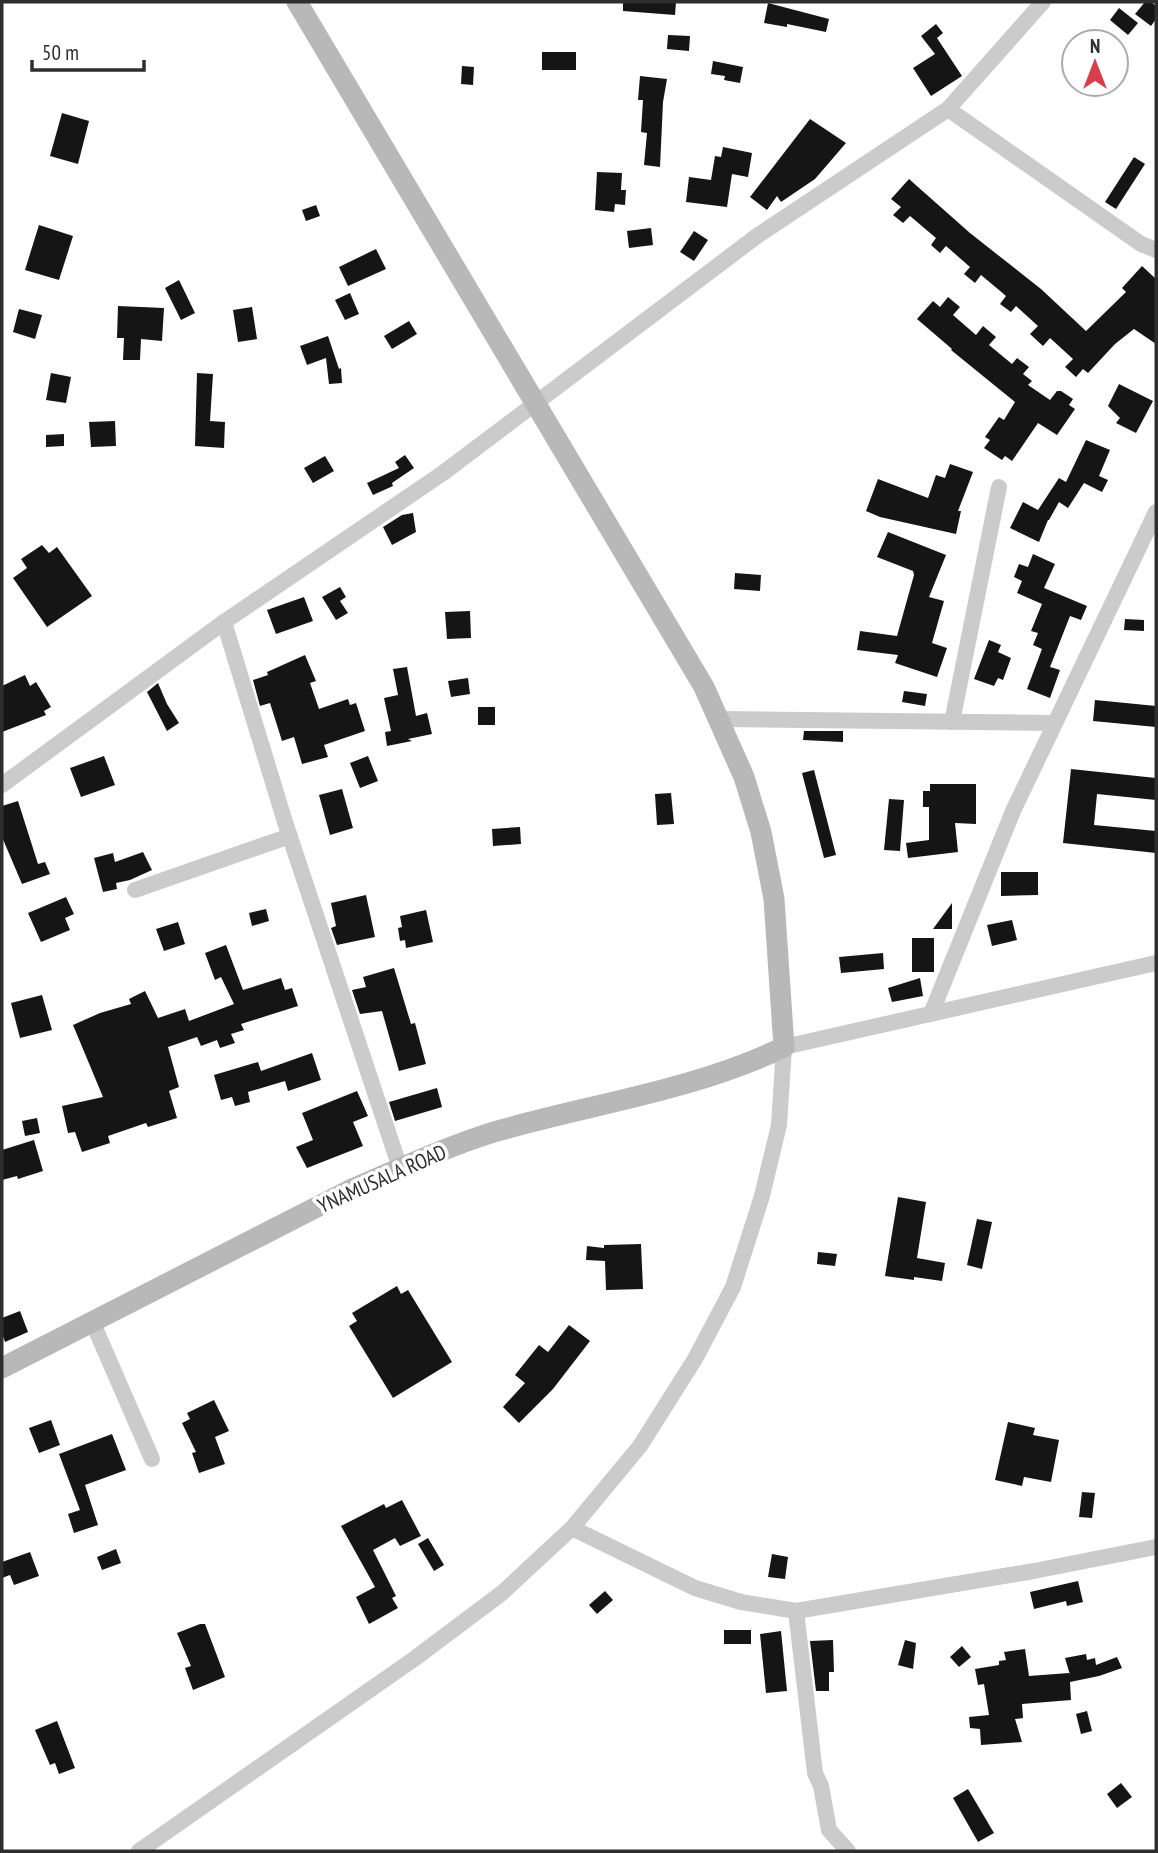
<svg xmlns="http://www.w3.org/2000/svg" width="1158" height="1853" viewBox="0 0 1158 1853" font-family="'PT Sans Narrow',sans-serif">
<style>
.building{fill:#151515}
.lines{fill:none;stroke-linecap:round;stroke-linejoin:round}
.street{stroke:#cbcbcb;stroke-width:16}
.secondary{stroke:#b8b8b8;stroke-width:21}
.labels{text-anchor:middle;stroke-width:7;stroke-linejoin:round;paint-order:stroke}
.street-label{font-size:21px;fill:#2e2e2e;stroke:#fff}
</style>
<rect width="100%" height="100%" fill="#fff"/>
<g class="building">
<polygon points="623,2 676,2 675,15 623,11"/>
<polygon points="1145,2 1151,2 1156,6 1156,19 1151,26 1135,14"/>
<polygon points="768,3 829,19 826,32 787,24 787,27 764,23"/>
<polygon points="1119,8 1138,23 1128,35 1110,20"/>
<polygon points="936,24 943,33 937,38 962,76 931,96 913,68 935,54 921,36"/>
<polygon points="668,35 690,36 689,51 667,49"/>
<rect x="542" y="52" width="34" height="18"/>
<polygon points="713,61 743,67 740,83 724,80 725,76 711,74"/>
<polygon points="462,66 474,67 473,85 461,84"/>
<polygon points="640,76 667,79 663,102 660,167 644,165 647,133 641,132 643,100 638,100"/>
<polygon points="62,113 89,121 78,164 50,156"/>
<polygon points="810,119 846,143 815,179 781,202 777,196 767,210 750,197"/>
<polygon points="723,147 752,153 748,177 732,174 727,207 686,202 689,177 711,180 715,156 721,157"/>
<polygon points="1134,157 1145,164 1116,209 1105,202"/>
<polygon points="597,172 622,173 621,190 626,190 625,205 615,204 614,212 595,210"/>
<polygon points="909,179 970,233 1041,289 1086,331 1126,292 1122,288 1142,266 1156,279 1156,344 1134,329 1115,344 1088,373 1083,369 1076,377 1065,367 1073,359 1050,338 1043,346 1030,334 1038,326 1016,306 1011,312 1000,304 1006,296 999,290 981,275 975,283 964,274 970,267 946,246 940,253 931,245 936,238 910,216 903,223 893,215 901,207 891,199"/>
<polygon points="316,205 320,216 306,221 302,210"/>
<polygon points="39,225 73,236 59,280 25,270"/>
<polygon points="651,228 653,245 629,248 627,231"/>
<polygon points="694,231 708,240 694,261 680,252"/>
<polygon points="376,249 386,269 348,286 339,267"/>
<polygon points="179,280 195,313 181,320 165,288"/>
<polygon points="350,293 359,314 345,320 335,300"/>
<polygon points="948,297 960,307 953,315 976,335 983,326 996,337 989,345 1012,364 1017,358 1029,367 1023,374 1032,381 1028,385 1050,400 1057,391 1061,391 1073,399 1069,405 1075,409 1057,435 1038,423 1012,461 1005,456 1002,460 984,448 990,440 985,437 999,417 1004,420 1015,402 951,350 952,349 917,319 933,301 940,307"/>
<polygon points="118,306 164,308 162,341 141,339 140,360 123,360 124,338 117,338"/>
<polygon points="252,307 257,339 238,342 233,310"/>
<polygon points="19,309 42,315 35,339 13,332"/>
<polygon points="409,321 417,334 392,349 384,336"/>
<polygon points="328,336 339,369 341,368 342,383 329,384 326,358 307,365 300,346"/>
<polygon points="51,373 71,377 66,403 46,400"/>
<polygon points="197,373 213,374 210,421 225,422 224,448 195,446"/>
<polygon points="1119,384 1153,401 1136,433 1116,423 1120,418 1108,406"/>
<polygon points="115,421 116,446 91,447 89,422"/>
<polygon points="64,434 64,446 46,447 46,435"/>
<polygon points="1086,440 1110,450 1099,476 1108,480 1102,492 1084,483 1068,508 1059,502 1049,520 1048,520 1039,542 1010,528 1023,502 1038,510 1059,478 1066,482"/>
<polygon points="405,455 414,468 392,483 393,486 373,495 367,483 399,468 395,462"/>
<polygon points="325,456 334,471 313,483 304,468"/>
<polygon points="950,464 973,472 958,511 961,511 956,534 880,517 866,511 878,479 928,498 936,475 945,478"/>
<polygon points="413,513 416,532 392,545 383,527 402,515"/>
<polygon points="888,532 946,555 929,597 944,601 932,643 947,648 937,677 895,663 898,655 857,650 860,631 897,636 914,575 913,571 877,557"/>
<polygon points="42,545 49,553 57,547 92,596 47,627 13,578 27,568 21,559"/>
<polygon points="1033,554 1055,564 1044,588 1087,606 1081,620 1070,616 1050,667 1060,670 1050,698 1027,689 1042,649 1033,645 1038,633 1031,631 1042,604 1017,593 1022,581 1014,577 1019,564 1028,567"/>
<polygon points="735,573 761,575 760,591 734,589"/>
<polygon points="340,587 346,597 340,601 348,613 336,620 322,597"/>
<polygon points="304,597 313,621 276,634 267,610"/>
<polygon points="470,611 471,638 447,639 445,612"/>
<polygon points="1125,619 1144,620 1144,631 1124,630"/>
<polygon points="989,640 1001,645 998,652 1011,658 1003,680 998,678 994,686 974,679"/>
<polygon points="305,655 316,681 310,683 319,709 348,699 350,705 356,703 365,731 324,745 328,757 302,764 294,737 282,741 270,703 260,706 253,680 268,675 267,672"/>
<polygon points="407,667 416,716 427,713 432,734 408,739 412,741 387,746 385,732 391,731 384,698 398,695 393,669"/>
<polygon points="25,675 30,686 36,682 51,707 44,711 46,715 2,732 2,686"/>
<polygon points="468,678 470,694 451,697 448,681"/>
<polygon points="158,683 167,704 179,723 167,731 147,692"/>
<polygon points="904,691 927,694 925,706 902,702"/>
<polygon points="1095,700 1156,706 1156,727 1093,721"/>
<rect x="478" y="707" width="17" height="18"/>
<polygon points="804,731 843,731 843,742 803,740"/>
<polygon points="104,756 115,785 81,797 70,768"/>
<polygon points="368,756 378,781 360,788 350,763"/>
<polygon points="1071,769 1156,778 1156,800 1097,794 1094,825 1156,831 1156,853 1063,843"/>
<polygon points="814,770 836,855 824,858 802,773"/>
<polygon points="930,784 976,784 976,824 955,823 958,852 908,858 906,843 929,840 929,807 923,807 923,791 930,791"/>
<polygon points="342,789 353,828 330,835 319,795"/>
<polygon points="671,793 674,824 657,825 655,794"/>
<polygon points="889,799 904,800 900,851 884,850"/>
<polygon points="18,801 38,864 45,862 50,874 22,884 2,837 2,806"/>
<polygon points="520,827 521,844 493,846 492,829"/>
<polygon points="143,852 152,870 130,880 116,883 117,889 103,892 94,858 113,853 115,862"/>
<polygon points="1001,872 1038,872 1038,895 1001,896"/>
<polygon points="366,895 375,937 337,945 331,928 336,926 331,903"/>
<polygon points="66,897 74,914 65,918 70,930 41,942 28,913"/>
<polygon points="952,903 952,929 933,929"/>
<polygon points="266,909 269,921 252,926 249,913"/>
<polygon points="426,910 433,942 406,948 405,940 400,941 398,928 402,927 400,916"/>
<polygon points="1012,920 1017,940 992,946 987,925"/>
<polygon points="178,922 185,944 164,951 156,929"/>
<rect x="912" y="938" width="22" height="34"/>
<polygon points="226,945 243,990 281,978 285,990 292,988 298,1006 241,1024 244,1030 231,1034 235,1043 220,1048 217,1040 201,1046 197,1037 168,1047 179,1087 169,1091 177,1118 148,1127 146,1123 108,1136 110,1143 82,1152 75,1132 68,1133 62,1106 103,1097 73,1025 100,1013 131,1004 129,999 145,991 158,1018 185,1009 189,1021 234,1004 221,977 215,980 205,953"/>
<polygon points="883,953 884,969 841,973 839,957"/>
<polygon points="394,968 411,1024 415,1023 426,1064 399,1071 382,1011 360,1014 352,990 366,987 363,977"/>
<polygon points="920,978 923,996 892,1002 888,988"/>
<polygon points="42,995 52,1030 20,1038 11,1003"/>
<polygon points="312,1053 321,1080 288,1091 285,1081 248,1092 250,1102 235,1106 232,1097 221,1100 214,1075 258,1062 261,1071"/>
<polygon points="437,1088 442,1107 395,1121 389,1102"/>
<polygon points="357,1091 368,1116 353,1122 363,1146 307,1168 296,1147 313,1140 302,1113"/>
<polygon points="37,1118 40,1133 25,1136 22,1121"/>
<polygon points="34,1140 43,1171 18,1179 17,1176 2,1180 2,1150"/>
<polygon points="898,1197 926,1202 917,1258 945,1263 942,1281 914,1277 914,1280 885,1276"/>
<polygon points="977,1219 992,1222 982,1269 967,1265"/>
<polygon points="641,1244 643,1289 606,1290 605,1261 586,1260 587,1246 604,1248 604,1245"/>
<polygon points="818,1252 837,1254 835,1266 817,1264"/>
<polygon points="397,1286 401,1294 408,1290 452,1362 393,1398 349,1326 357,1321 352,1313"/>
<polygon points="20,1311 28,1332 5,1342 2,1333 2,1318"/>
<polygon points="569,1325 590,1341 553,1389 519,1423 503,1407 525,1383 515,1375 539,1345 548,1352"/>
<polygon points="214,1400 229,1431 215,1437 225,1464 199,1473 192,1453 196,1452 182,1423 190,1419 187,1413"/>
<polygon points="51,1420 60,1445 39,1453 29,1428"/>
<polygon points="1008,1422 1035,1428 1033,1435 1059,1440 1051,1482 1024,1477 1022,1486 995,1480"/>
<polygon points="112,1434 126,1470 85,1485 98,1525 74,1533 68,1514 80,1510 59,1454"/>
<polygon points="1082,1492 1095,1493 1092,1518 1079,1517"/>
<polygon points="402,1500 421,1536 400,1546 395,1538 373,1550 396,1596 392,1598 398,1608 369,1624 356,1597 375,1587 341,1526 384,1504 386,1508"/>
<polygon points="428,1538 444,1565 434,1571 418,1544"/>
<polygon points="116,1549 121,1563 102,1570 97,1557"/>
<polygon points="30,1552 39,1576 14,1585 10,1575 2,1578 2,1562"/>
<polygon points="772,1554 788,1557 785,1579 768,1577"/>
<polygon points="1078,1581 1083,1602 1067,1606 1066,1601 1034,1609 1030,1592"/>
<polygon points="605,1591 613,1600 597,1614 589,1605"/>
<polygon points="200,1624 205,1624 225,1677 193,1690 185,1668 191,1666 177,1633"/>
<rect x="724" y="1630" width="27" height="14"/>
<polygon points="781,1631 787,1691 766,1693 760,1634"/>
<polygon points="833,1640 834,1672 829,1672 829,1691 816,1691 810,1641"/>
<polygon points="905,1640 916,1643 913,1669 898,1665"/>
<polygon points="962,1646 971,1657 959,1667 950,1657"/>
<polygon points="1025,1649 1029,1676 1069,1673 1070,1675 1065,1658 1086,1654 1087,1660 1095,1658 1096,1665 1117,1657 1122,1668 1099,1676 1070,1682 1071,1700 1022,1704 1023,1718 1015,1719 1022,1742 981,1745 980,1729 970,1728 969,1717 989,1715 984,1684 978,1685 975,1669 999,1665 999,1661 1006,1660 1004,1652"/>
<polygon points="1087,1711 1092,1731 1081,1734 1076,1714"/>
<polygon points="57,1721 75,1768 59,1774 55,1763 50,1765 35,1730"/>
<polygon points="1121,1783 1132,1797 1117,1808 1107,1794"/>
<polygon points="968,1789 994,1833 978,1842 953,1798"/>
</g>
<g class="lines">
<g class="street">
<polyline points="1043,2 948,109 1141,244 1156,250"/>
<polyline points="224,622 285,822 400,1168"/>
<polyline points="719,719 1055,723"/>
<polyline points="952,722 999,487"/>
<polyline points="2,785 224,622 443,473 757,236 948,109"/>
<polyline points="135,890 290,836"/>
<polyline points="931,1014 1013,811 1156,512"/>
<polyline points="92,1321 152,1459"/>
<polyline points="572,1528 695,1588 741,1602 796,1611 1034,1571 1156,1547"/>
<polyline points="796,1611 815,1773 821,1786 829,1830 848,1851"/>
<polyline points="139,1851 414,1659 502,1593 572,1528 640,1446 695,1359 733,1287 762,1196 779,1125 784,1047 1156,963"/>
</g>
<path class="secondary" d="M2 1368 350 1190C397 1170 445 1147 494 1132 590 1104 693 1091 784 1047L774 899 761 832 744 777 704 687 297 2"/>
</g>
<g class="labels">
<g class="street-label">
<text transform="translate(382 1179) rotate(-24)" y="7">YNAMUSALA ROAD</text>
</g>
</g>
<rect width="1158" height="1853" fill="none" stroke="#2e2e2e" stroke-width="7"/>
<g transform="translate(1095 63)"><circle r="33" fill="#ffffff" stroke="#ababab" stroke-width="2"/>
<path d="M0-5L12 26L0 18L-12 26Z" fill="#d83e4c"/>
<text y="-10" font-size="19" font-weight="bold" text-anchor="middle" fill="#2e2e2e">N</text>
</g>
<path d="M32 60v10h112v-10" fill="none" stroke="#2e2e2e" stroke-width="3.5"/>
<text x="42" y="60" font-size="21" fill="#2e2e2e" stroke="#ffffff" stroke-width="5" paint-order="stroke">50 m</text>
</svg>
